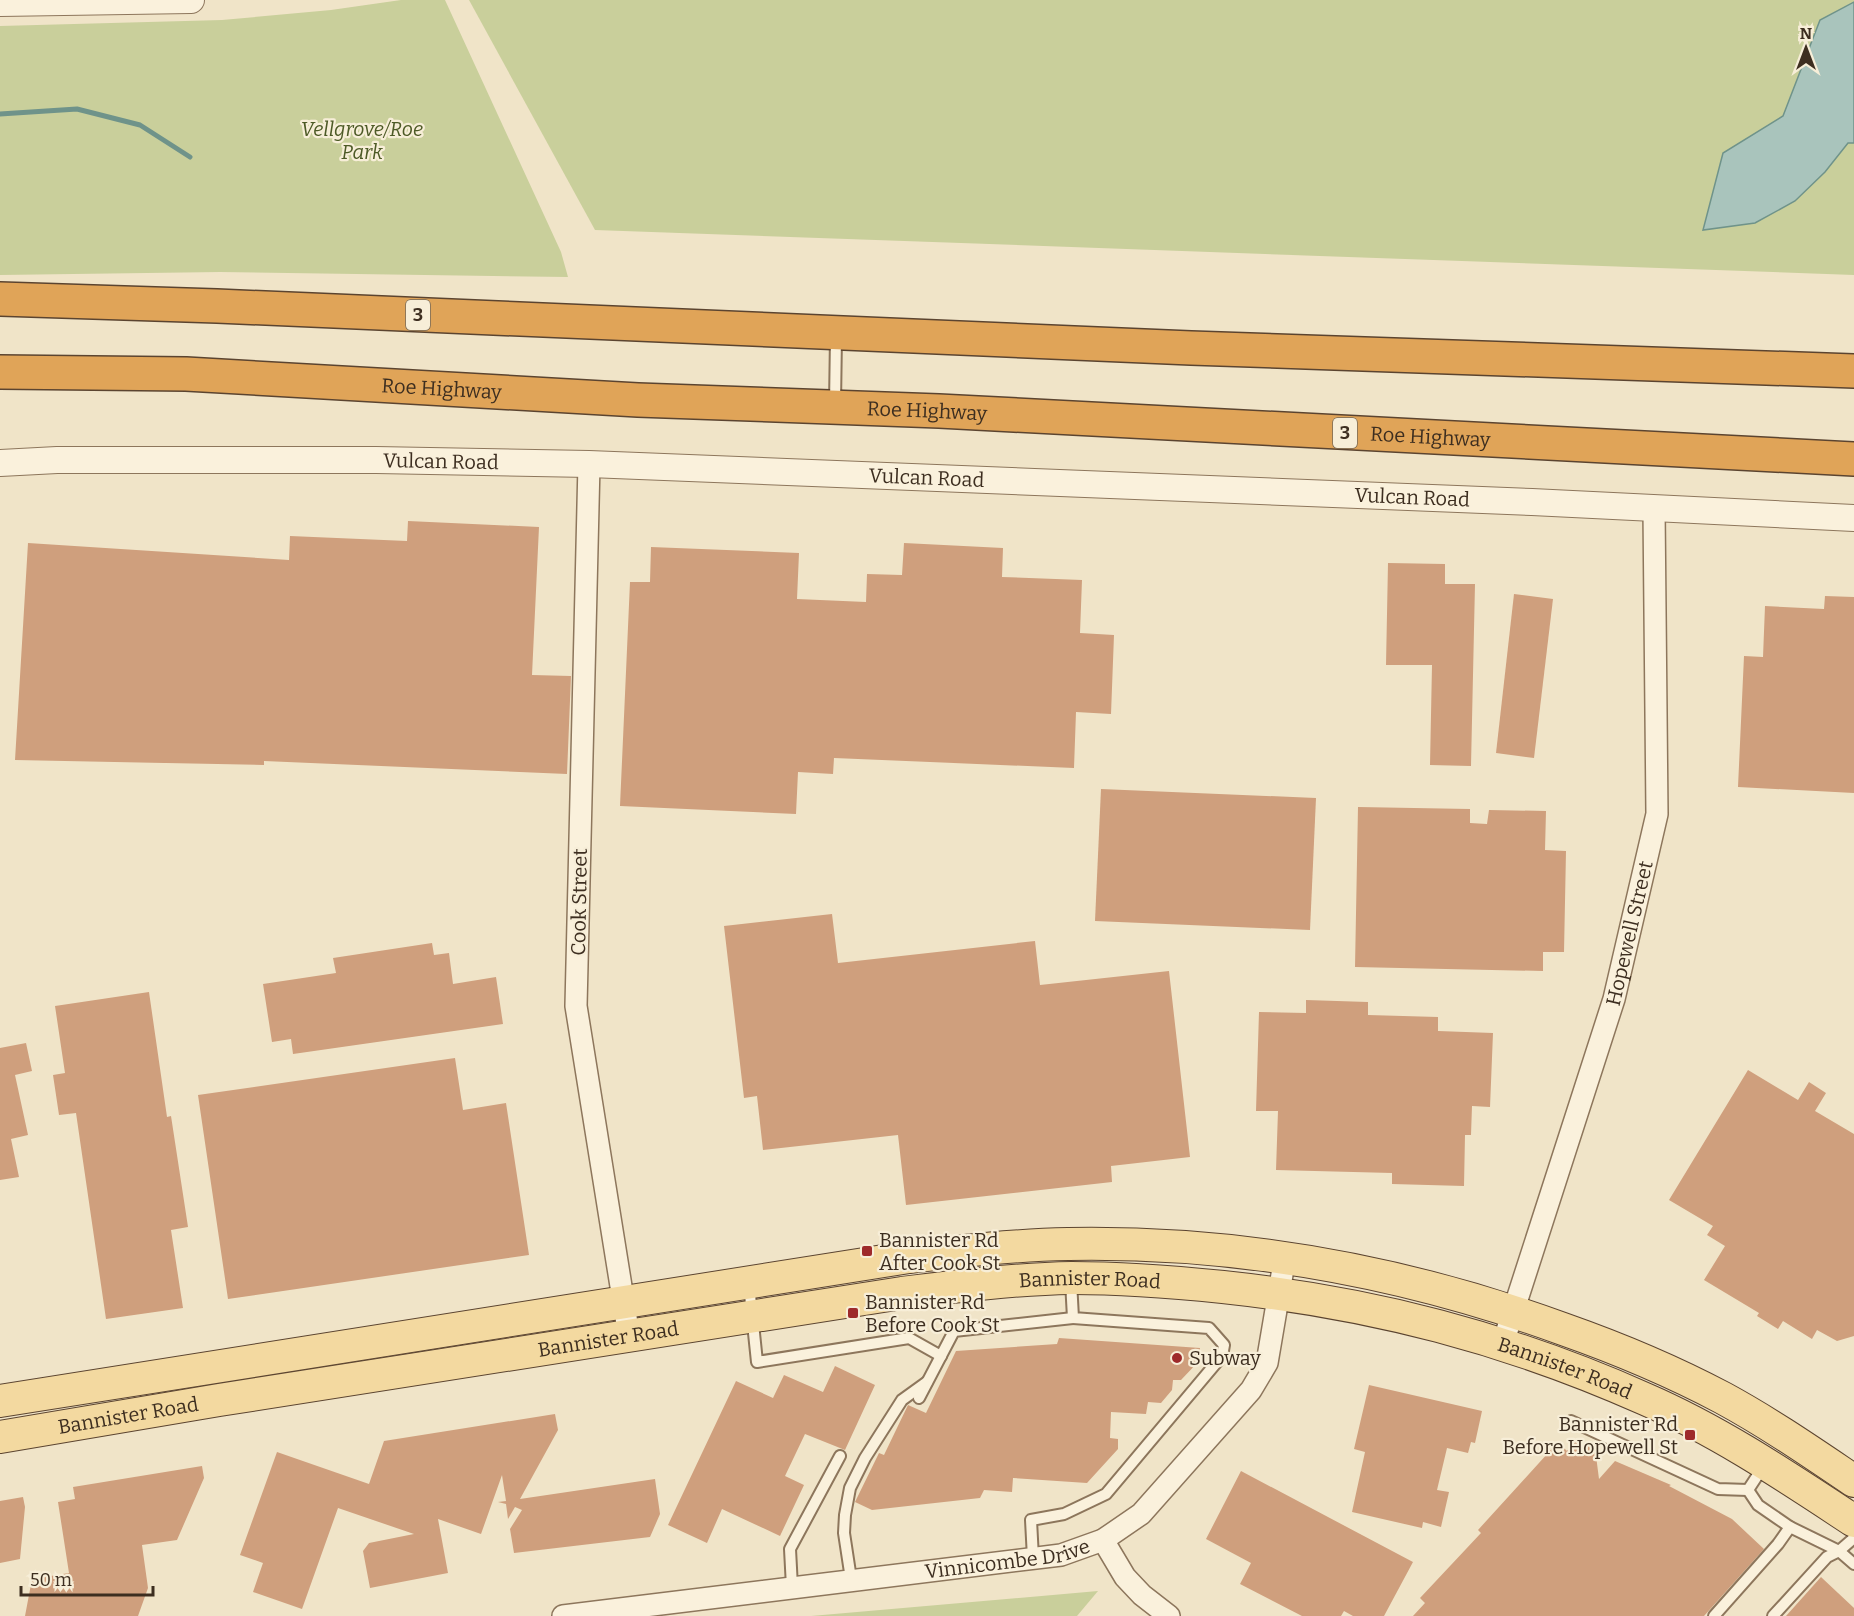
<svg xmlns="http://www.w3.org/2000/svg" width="1854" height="1616" viewBox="0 0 1854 1616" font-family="Bitter,serif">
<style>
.green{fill:#c9cf9b}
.water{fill:#a9c4bc;stroke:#6f938a;stroke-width:1.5}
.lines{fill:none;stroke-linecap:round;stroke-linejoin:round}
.stream{stroke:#6f938a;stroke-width:5}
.building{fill:#cf9f7d}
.service-casing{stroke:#8d765c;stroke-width:14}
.minor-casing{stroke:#8d765c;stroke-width:24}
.tertiary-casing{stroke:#8d765c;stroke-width:28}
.primary-casing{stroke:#5b4430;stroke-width:34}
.motorway-casing{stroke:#5b4430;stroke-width:36}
.service{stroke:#faf1dc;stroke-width:10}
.minor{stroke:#faf1dc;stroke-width:21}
.tertiary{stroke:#faf1dc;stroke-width:26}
.primary{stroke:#f3d9a0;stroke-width:32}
.motorway{stroke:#e0a458;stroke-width:33}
.poi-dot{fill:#9e2a2b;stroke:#f7eed8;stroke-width:2}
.labels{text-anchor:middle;stroke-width:4.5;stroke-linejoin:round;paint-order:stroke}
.shield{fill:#f7eed8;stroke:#756857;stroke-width:1.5}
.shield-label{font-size:18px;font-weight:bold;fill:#3d2e20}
.park-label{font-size:20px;font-style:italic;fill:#4d5a26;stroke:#f7eed8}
.street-label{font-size:20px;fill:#3d2e20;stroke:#f7eed8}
.poi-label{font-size:20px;fill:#3d2e20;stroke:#f7eed8;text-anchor:start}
</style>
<rect width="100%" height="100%" fill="#f0e4c8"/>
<g class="green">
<polygon points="401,0 445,0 561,252 568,277 220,272 0,275 0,26 222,20 331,10"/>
<polygon points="469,0 1854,0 1854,275 595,230"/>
<polygon points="1098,1591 1077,1616 811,1616"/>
</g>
<polygon class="water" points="1854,2 1854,143 1848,143 1825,172 1795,201 1755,223 1703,230 1723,153 1783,116 1820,20"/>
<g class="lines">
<polyline class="stream" points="0,114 77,109 140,125 190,157"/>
</g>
<g class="building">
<polygon points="408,521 539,527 532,675 571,676 567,774 264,761 264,765 15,760 28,543 289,560 290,536 407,541"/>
<polygon points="904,543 1003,548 1002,577 1082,580 1080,633 1114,635 1111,714 1076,712 1074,768 834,758 833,774 798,772 796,814 620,806 630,582 650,582 651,547 799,553 797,599 866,602 867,574 902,575"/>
<polygon points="1388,563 1445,564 1445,584 1475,584 1471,766 1430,765 1432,665 1386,665"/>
<polygon points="1514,594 1553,599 1534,758 1496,753"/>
<polygon points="1825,596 1854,597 1854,793 1738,787 1744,656 1763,657 1765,606 1824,609"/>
<polygon points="1101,789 1316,798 1310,930 1095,921"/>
<polygon points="1358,807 1470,809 1470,823 1487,824 1489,810 1546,811 1545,850 1566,851 1564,952 1543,952 1543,971 1355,967"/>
<polygon points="832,914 838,963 1035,941 1040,985 1169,971 1190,1157 1111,1166 1112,1182 906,1205 898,1135 763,1150 757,1096 744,1098 724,926"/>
<polygon points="432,943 434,955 449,953 453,984 496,977 503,1024 293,1054 291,1039 272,1042 263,984 336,973 333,958"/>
<polygon points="149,992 167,1117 171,1116 188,1227 171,1230 183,1308 106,1319 76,1113 59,1115 53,1075 65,1073 55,1006"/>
<polygon points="1306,1000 1368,1002 1368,1015 1438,1017 1438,1031 1493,1033 1490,1107 1472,1106 1471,1135 1465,1135 1464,1186 1392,1184 1392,1173 1276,1170 1278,1111 1256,1111 1259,1012 1306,1013"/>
<polygon points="26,1043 32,1071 15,1075 28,1135 11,1139 19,1177 0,1180 0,1048"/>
<polygon points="455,1058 463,1110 506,1103 529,1255 228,1299 198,1095"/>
<polygon points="1748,1070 1798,1100 1809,1082 1826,1093 1815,1111 1854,1134 1854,1336 1837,1341 1817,1330 1812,1339 1783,1321 1778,1329 1757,1316 1759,1313 1704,1280 1725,1246 1707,1235 1713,1226 1669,1200"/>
<polygon points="1059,1338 1200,1348 1199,1361 1181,1380 1173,1380 1172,1390 1161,1403 1148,1402 1146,1414 1111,1412 1110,1438 1118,1439 1118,1449 1087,1483 1013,1478 1012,1492 984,1490 980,1498 872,1510 855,1502 879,1453 884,1455 908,1405 926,1413 956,1351 1057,1344"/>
<polygon points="835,1366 875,1385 845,1450 805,1434 785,1476 804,1485 780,1536 722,1509 707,1543 668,1525 736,1381 773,1398 784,1375 823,1392"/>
<polygon points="1369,1385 1482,1411 1475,1443 1471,1442 1468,1453 1447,1448 1437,1490 1449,1492 1441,1527 1423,1522 1422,1528 1352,1512 1365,1452 1354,1449"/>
<polygon points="555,1414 558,1430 520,1499 655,1479 660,1514 650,1537 514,1553 510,1529 522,1510 515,1507 508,1519 506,1504 498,1502 506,1501 502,1475 481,1534 438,1519 448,1573 370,1588 363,1551 369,1543 414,1534 338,1508 302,1609 253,1592 263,1563 240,1555 277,1452 369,1484 384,1441"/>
<polygon points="1558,1442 1567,1451 1575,1442 1595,1448 1599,1479 1615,1461 1671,1485 1669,1486 1732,1519 1764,1549 1704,1616 1413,1616 1425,1603 1420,1598 1481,1533 1478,1530"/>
<polygon points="202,1466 204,1478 177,1540 142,1545 148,1588 138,1616 25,1616 32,1579 69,1573 58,1502 75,1499 73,1487"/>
<polygon points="1241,1471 1413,1562 1384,1616 1353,1616 1344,1611 1341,1616 1302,1616 1240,1584 1251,1563 1206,1539"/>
<polygon points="23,1497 25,1507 20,1559 0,1563 0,1501"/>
<polygon points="1821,1577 1854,1608 1854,1616 1786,1616"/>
</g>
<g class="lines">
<g class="service-casing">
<g id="service">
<polyline points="835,404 836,336"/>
<polyline points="749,1285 757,1362 909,1338 941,1356"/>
<polyline points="919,1398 954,1331 1073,1318"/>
<polyline points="1571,1421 1718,1489 1748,1490"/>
<polyline points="1790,1527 1839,1551 1854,1538"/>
<polyline points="1033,1558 1031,1520 1064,1514 1106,1494 1222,1356 1224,1345 1209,1328 1073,1318 1071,1281"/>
<polyline points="851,1579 844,1533 845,1515 850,1488 865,1458 902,1400 927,1382"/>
<polyline points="792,1587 790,1549 840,1456"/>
<polyline points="1714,1616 1778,1544 1790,1527 1758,1505 1748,1490 1763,1467"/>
<polyline points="1773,1616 1827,1557 1839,1551 1854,1564"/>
</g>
</g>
<g class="minor-casing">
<g id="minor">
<polyline points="589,464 576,1006 629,1336"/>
<path id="s1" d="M1503 1343 1614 999 1657 814 1654 509"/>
<polyline points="1103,1540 1125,1577 1142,1595 1169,1616"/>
<path id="s2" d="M563 1616 1061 1555 1103 1540 1141 1514 1251 1390 1267 1363 1285 1257"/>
</g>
</g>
<g class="tertiary-casing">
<g id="tertiary">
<polyline points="0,3 191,0"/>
<path id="s3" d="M0 463 57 460H376L589 464 1532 502 1854 518"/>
</g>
</g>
<g class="primary-casing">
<g id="primary">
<path d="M0 1401 909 1257C962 1251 1015 1245 1068 1244 1237 1241 1404 1271 1563 1329 1617 1348 1672 1371 1723 1398 1769 1423 1811 1452 1854 1481"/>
<path id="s4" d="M0 1437 219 1400 902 1293C958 1286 1015 1279 1072 1278 1123 1278 1173 1282 1223 1287 1373 1303 1508 1338 1645 1399 1719 1431 1787 1477 1854 1521"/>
</g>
</g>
<g class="motorway-casing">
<g id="motorway">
<polyline points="0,299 217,306 1191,348 1854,371"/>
<path id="s5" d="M0 372 186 374 638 400 939 411 1854 459"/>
</g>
</g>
<use href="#service" class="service"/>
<use href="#minor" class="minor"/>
<use href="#tertiary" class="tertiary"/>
<use href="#primary" class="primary"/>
<use href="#motorway" class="motorway"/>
</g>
<g class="poi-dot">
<rect x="861" y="1245" width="12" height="12" rx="3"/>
<rect x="847" y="1307" width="12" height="12" rx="3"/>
<circle cx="1177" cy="1358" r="6"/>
<rect x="1684" y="1429" width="12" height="12" rx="3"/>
</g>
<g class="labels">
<g class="shield">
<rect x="406" y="300" width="24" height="30" rx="4.5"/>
<rect x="1333" y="418" width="24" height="30" rx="4.5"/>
</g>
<g class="shield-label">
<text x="418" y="321">3</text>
<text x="1345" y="439">3</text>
</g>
<g class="park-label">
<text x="362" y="136">Vellgrove/Roe<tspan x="362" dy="23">Park</tspan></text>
</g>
<g class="street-label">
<text dy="7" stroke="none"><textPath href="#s5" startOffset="442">Roe Highway</textPath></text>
<text dy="7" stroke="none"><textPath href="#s5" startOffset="928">Roe Highway</textPath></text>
<text dy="7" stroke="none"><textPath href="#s5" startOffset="1432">Roe Highway</textPath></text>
<text dy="7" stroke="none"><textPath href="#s3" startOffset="441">Vulcan Road</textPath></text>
<text dy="7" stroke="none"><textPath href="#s3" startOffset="927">Vulcan Road</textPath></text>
<text dy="7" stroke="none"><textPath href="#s3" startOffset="1413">Vulcan Road</textPath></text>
<text transform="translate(579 902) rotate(-89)" y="7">Cook Street</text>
<text dy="7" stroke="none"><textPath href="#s1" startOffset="429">Hopewell Street</textPath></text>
<text dy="7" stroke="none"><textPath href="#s4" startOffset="1102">Bannister Road</textPath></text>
<text dy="7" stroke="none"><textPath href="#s4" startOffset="616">Bannister Road</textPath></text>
<text dy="7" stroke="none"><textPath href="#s4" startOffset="1588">Bannister Road</textPath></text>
<text dy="7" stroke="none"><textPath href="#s4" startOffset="130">Bannister Road</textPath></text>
<text dy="7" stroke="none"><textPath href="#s2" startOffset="448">Vinnicombe Drive</textPath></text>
</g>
<g class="poi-label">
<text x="879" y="1247">Bannister Rd<tspan x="879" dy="23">After Cook St</tspan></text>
<text x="865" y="1309">Bannister Rd<tspan x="865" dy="23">Before Cook St</tspan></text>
<text x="1189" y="1365">Subway</text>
<text x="1678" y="1431" text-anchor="end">Bannister Rd<tspan x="1678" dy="23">Before Hopewell St</tspan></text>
</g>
</g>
<g transform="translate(1806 48)" stroke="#f7eed8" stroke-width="4.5" paint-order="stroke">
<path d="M0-4.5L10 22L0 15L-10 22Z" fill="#3d2e20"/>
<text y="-9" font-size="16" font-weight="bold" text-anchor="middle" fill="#3d2e20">N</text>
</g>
<path d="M21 1586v9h132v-9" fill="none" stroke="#3d2e20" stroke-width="3"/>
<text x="30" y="1586" font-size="18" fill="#3d2e20" stroke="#f7eed8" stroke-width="4.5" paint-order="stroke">50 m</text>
</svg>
